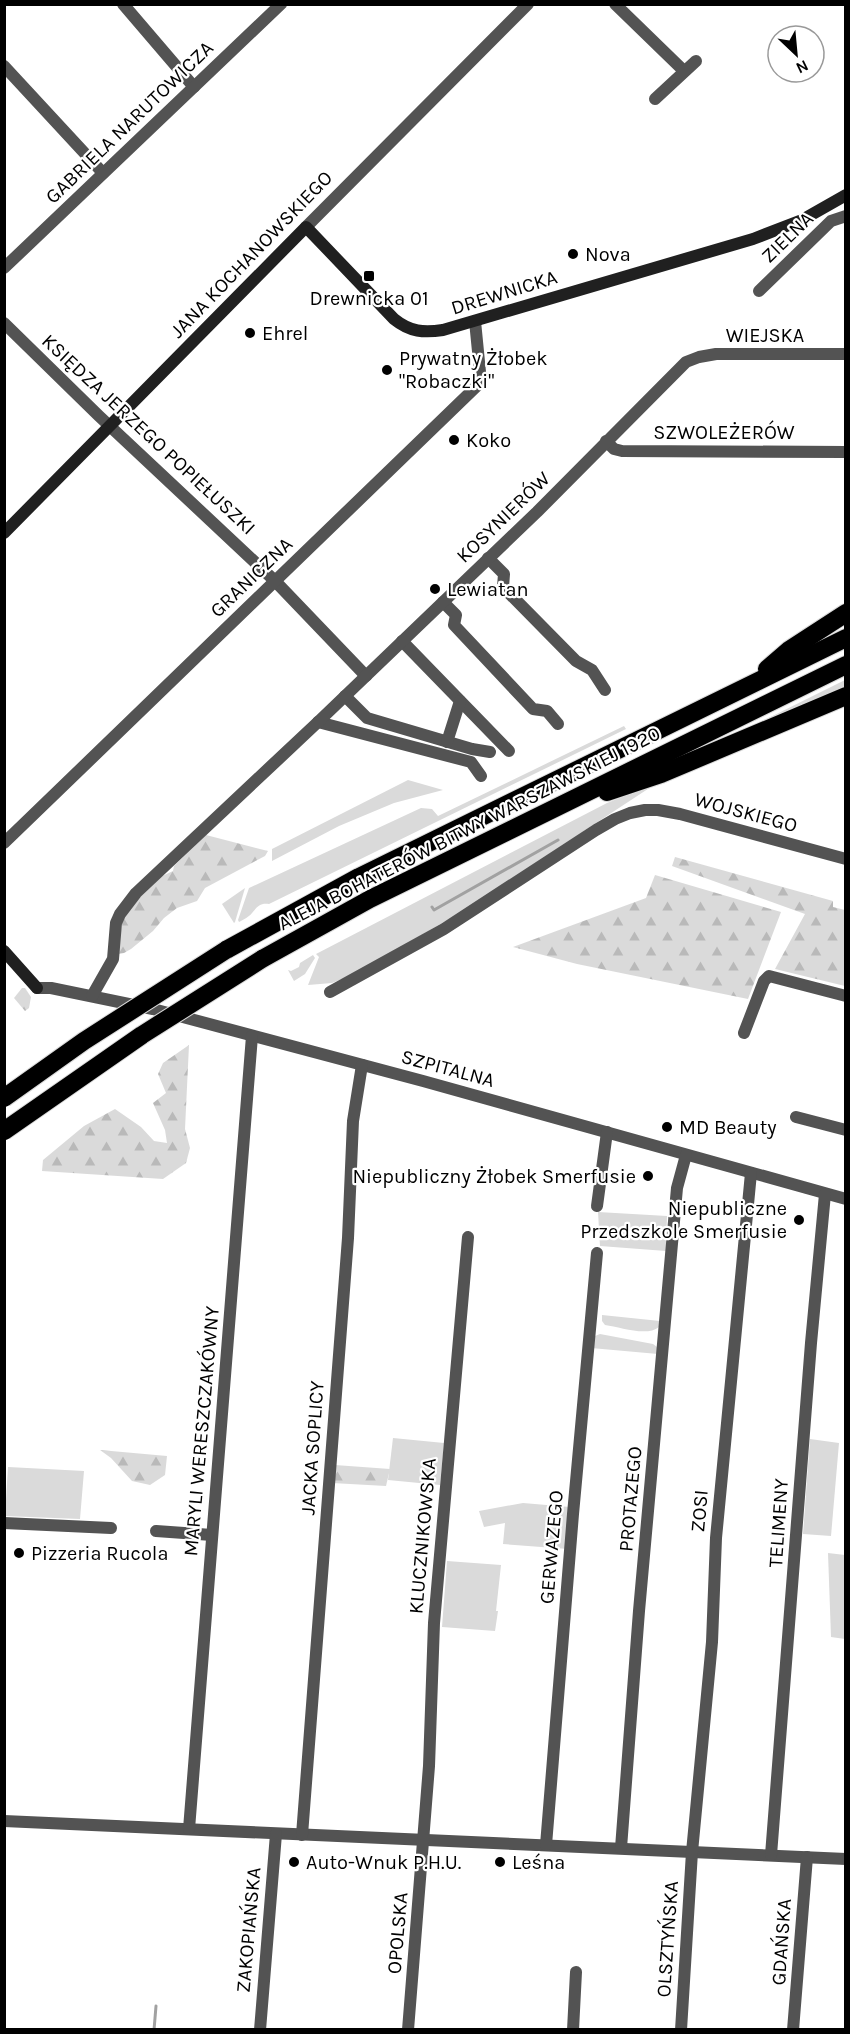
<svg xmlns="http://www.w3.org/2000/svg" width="850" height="2034" viewBox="0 0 850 2034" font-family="Karla,sans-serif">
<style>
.green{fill:#dadada}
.forest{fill:url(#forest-firs)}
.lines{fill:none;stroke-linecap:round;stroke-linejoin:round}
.stream{stroke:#a1a1a1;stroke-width:3}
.highway-casing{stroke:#dbdbdb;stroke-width:20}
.street{stroke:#535353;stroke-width:12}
.secondary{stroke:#202020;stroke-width:12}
.highway{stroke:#000;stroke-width:18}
.highway-bridge-casing{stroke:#dbdbdb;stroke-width:20;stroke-linecap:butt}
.highway-bridge{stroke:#000;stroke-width:18}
.poi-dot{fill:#000;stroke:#fff;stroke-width:2}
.labels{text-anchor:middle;stroke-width:4.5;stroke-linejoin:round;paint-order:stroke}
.street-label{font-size:20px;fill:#000;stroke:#fff}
.poi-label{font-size:20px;fill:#000;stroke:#fff;text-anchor:start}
</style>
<defs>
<pattern id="forest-firs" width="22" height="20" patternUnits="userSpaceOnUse" patternTransform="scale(1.5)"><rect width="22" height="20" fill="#dadada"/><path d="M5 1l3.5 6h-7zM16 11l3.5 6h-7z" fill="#b9b9b9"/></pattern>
</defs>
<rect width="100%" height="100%" fill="#fff"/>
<g class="green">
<polygon points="845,680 845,689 728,738"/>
<path d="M624 726 626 729 269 904C260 903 258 906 252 913 249 917 243 920 239 922L238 920 249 888 421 808 432 809 438 816Z"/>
<polygon points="408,780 443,790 394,803 339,826 272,861 272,849"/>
<polygon points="657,783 456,915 352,975 332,983 308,985 319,957 316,954 607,803"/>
<polygon points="245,888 235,922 234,923 222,904"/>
<polygon points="313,955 315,958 305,974 294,981 288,970 291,971 299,967 300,963"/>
<polygon points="598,1212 667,1216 666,1251 600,1246"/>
<path d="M602 1315 660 1321 659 1327C647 1337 620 1327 605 1325L602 1321Z"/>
<polygon points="600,1334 653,1344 657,1347 658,1354 591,1348 595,1336"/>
<polygon points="393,1438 444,1443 440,1485 388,1480"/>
<polygon points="810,1439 839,1443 831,1536 803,1534"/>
<polygon points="8,1467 84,1471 80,1519 5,1516"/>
<polygon points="523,1503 570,1507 568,1549 503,1544 505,1523 484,1527 479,1511"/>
<polygon points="828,1553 845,1555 845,1639 831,1637"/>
<polygon points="447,1561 501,1565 496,1611 498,1611 495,1631 442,1627"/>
</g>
<g class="forest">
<polygon points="206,835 268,851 265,856 205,888 197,901 177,908 164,918 153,931 131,949 124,953 117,954 123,918 131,905 160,877 173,871 174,866"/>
<polygon points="675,857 833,901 833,907 845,910 845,986 775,969 805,914 672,866"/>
<polygon points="655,875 781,912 748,999 577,964 513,947 646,898"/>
<polygon points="22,988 25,988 31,997 29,1008 25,1011 14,998"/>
<polygon points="189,1045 185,1129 190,1148 186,1163 163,1179 42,1171 43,1160 84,1126 115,1109 141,1127 154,1141 167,1143 165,1130 153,1103 166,1093 158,1074 163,1063"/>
<polygon points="100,1450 167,1456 165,1475 150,1485 132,1481 111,1458"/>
<polygon points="335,1465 390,1469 386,1486 332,1483"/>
</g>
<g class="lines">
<g class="stream">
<polyline points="432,907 434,910 558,840"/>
<polyline points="154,2030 156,2006"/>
</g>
<g class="highway-casing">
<g id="highway">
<polyline points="767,669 789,650 846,613"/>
<polyline points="607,792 661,774 846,696"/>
<polyline points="226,950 359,877 846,638"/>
<polyline points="262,959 370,899 846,665"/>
</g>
</g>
<g class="street">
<polyline points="123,4 194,87"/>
<polyline points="615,4 684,71"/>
<polyline points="4,66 103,173"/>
<polyline points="655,99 696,61"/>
<polyline points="306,227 528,4"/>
<polyline points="4,268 281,4"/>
<polyline points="759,291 831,221 846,216"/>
<polyline points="4,323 99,416 275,581 366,676"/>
<polyline points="606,441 614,449 622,451 846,452"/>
<polyline points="488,558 504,574 503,587 576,661 592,670 605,690"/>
<polyline points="443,602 456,615 454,625 533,709 547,711 558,724"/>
<polyline points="402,641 509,751"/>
<polyline points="345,696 367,718 472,749 490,752"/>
<polyline points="318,722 471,762 481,776"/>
<polyline points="447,742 460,701"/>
<polyline points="4,843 481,382 475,321"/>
<polyline points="37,988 51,988 153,1009 423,1081 846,1199"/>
<polyline points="330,992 444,929 596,830 615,819 630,813 645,810 658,810 680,814 846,859"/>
<polyline points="92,996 113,959 116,923 120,914 136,893 318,722 537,512 686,362 699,357 716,354 846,354"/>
<polyline points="744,1033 764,981 769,976 846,996"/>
<polyline points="796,1117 846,1130"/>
<polyline points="597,1206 607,1132"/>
<polyline points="4,1523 111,1528"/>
<polyline points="156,1531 212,1535"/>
<polyline points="4,1821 846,1859"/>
<polyline points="189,1829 252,1036"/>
<polyline points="302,1835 348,1238 353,1121 362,1065"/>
<polyline points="546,1845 573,1514 597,1253"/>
<polyline points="621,1848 639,1611 677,1188 686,1155"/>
<polyline points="771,1855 811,1343 825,1194"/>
<polyline points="260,2030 276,1834"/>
<polyline points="408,2030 429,1766 434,1623 468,1237"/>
<polyline points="573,2030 576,1972"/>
<polyline points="681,2030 692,1852 712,1642 716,1538 751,1173"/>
<polyline points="793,2030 807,1857"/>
</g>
<g class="secondary">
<path d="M4 533 306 227 394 319C410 332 424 333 443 330L753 239 802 220 846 195"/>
<polyline points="4,951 37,988"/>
</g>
<use href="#highway" class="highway"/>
<g class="highway-bridge-casing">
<g id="highway-bridge">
<polyline points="4,1098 84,1041 226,950"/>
<polyline points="4,1131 142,1035 262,959"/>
</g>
</g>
<use href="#highway-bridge" class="highway-bridge"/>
</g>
<g class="poi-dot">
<circle cx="573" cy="254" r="6"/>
<rect x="363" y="270" width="12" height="12" rx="3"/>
<circle cx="250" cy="333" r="6"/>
<circle cx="387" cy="370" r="6"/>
<circle cx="454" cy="440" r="6"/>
<circle cx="435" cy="589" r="6"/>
<circle cx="667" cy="1127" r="6"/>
<circle cx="648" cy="1176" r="6"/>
<circle cx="799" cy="1220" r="6"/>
<circle cx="19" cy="1553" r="6"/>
<circle cx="294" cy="1862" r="6"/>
<circle cx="500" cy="1862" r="6"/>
</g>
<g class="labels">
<g class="street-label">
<text transform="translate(129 122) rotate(-44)" y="7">GABRIELA NARUTOWICZA</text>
<text transform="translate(787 237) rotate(-44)" y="7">ZIELNA</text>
<text transform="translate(251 254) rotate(-46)" y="7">JANA KOCHANOWSKIEGO</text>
<text transform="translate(504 292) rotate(-17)" y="7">DREWNICKA</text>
<text x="765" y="342">WIEJSKA</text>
<text x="724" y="439">SZWOLEŻERÓW</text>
<text transform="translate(149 434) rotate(43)" y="7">KSIĘDZA JERZEGO POPIEŁUSZKI</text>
<text transform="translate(503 517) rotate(-44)" y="7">KOSYNIERÓW</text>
<text transform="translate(251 577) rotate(-44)" y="7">GRANICZNA</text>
<text transform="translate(746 812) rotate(15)" y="7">WOJSKIEGO</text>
<text transform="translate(469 828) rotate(-27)" y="7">ALEJA BOHATERÓW BITWY WARSZAWSKIEJ 1920</text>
<text transform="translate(448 1068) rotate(15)" y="7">SZPITALNA</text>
<text transform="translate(201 1431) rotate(-85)" y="7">MARYLI WERESZCZAKÓWNY</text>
<text transform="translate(312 1448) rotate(-86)" y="7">JACKA SOPLICY</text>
<text transform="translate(630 1499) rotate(-85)" y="7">PROTAZEGO</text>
<text transform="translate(699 1511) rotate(-85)" y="7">ZOSI</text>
<text transform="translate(778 1523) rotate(-86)" y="7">TELIMENY</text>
<text transform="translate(422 1536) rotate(-85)" y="7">KLUCZNIKOWSKA</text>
<text transform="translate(551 1547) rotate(-85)" y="7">GERWAZEGO</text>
<text transform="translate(248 1930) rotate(-85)" y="7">ZAKOPIAŃSKA</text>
<text transform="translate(397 1933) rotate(-85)" y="7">OPOLSKA</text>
<text transform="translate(667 1939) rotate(-86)" y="7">OLSZTYŃSKA</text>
<text transform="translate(781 1942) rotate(-86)" y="7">GDAŃSKA</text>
</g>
<g class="poi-label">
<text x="585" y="261">Nova</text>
<text x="369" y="305" text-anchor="middle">Drewnicka 01</text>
<text x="262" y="340">Ehrel</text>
<text x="399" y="365">Prywatny Żłobek<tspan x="399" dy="23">"Robaczki"</tspan></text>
<text x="466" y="447">Koko</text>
<text x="447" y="596">Lewiatan</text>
<text x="679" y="1134">MD Beauty</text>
<text x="636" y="1183" text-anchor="end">Niepubliczny Żłobek Smerfusie</text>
<text x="787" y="1215" text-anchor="end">Niepubliczne<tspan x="787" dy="23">Przedszkole Smerfusie</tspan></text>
<text x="31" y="1560">Pizzeria Rucola</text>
<text x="306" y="1869">Auto-Wnuk P.H.U.</text>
<text x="512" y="1869">Leśna</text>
</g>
</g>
<rect width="850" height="2034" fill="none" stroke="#000000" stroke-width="12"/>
<g transform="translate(796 54) rotate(154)"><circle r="28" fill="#ffffff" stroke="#999999" stroke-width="1.5"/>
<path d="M0-4.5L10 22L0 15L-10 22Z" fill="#000000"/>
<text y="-9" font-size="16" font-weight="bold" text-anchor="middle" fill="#000000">N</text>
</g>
</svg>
